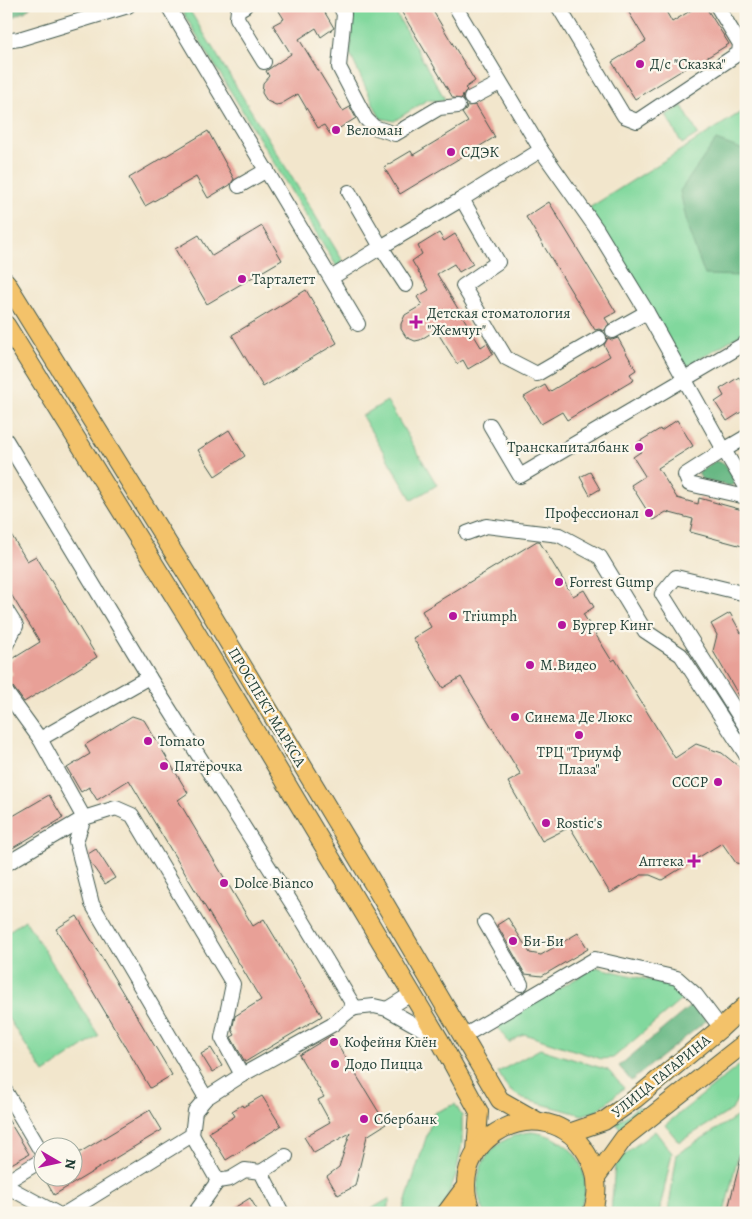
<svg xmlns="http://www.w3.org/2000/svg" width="752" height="1219" viewBox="0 0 752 1219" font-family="Alegreya,serif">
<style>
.green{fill:#81d89d;stroke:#508a68}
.forest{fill:#68b884;stroke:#447a5c}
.building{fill:#e8a097}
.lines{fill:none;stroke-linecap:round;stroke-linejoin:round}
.minor-casing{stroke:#3f564b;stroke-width:16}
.major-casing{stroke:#3f564b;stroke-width:20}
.minor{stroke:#fff;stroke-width:14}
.major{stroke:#f3c26a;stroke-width:18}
.poi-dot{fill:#b5179e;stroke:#fbf7ec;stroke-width:2}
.labels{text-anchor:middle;stroke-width:4.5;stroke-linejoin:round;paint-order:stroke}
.poi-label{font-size:15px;fill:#1f3d34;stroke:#fbf7ec;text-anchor:start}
.street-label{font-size:15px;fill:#1f3d34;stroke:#fbf7ec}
</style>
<rect width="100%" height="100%" fill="#fbf7ec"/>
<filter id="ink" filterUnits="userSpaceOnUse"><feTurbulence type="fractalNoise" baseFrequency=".02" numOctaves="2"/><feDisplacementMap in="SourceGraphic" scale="10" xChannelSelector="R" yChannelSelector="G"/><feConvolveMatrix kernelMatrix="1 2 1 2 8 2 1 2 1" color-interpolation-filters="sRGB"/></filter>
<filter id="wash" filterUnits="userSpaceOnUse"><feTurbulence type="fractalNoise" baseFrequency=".0096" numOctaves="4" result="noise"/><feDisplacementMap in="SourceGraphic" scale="20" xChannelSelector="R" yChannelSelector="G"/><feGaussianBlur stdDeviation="1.12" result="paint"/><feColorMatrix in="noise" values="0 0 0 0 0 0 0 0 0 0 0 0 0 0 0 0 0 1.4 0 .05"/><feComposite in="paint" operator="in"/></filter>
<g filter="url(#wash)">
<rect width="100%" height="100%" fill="#f2e6cc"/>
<g class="green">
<polygon points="179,6 187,6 343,261 337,267"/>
<polygon points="351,6 392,6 446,101 427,100 394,121 380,118 350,54 354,12"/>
<polygon points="682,106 698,134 682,144 666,115"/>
<polygon points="746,109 746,331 686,367 589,208"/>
<polygon points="387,401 437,485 412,500 362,416"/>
<polygon points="25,920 99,1036 44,1073 6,1015 6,933"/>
<polygon points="596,967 677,987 687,995 613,1058 601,1059 524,1034 509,1043 496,1025"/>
<polygon points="540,1049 608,1070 624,1088 597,1111 582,1115 523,1099 508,1089 498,1072"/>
<polygon points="746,1060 746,1081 732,1110 679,1142 665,1125"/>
<polygon points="455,1104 462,1116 462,1143 456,1175 444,1205 438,1213 402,1213 434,1113"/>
<polygon points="639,1106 644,1112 621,1129 616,1123"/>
<polygon points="746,1111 746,1138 741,1144 724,1213 668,1213 677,1154"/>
<polygon points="655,1131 672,1153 659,1213 611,1213 615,1165 631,1149"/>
<path d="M531 1132C573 1136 598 1173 578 1213H485C464 1174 490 1136 531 1132Z"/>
<polygon points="390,1198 387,1213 364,1213"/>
</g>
<g class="forest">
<polygon points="6,6 31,6 26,11 6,20"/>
<polygon points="716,140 746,151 745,276 705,275 689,232 680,191"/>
<polygon points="715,461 724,463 735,477 734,485 729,486 702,480 698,473"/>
<polygon points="693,1004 707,1020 631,1081 619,1066"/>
</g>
<g id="blocks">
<g class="building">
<polygon points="287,6 321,6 334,28 321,37 316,28 299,39 343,111 350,107 356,118 330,134 324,125 318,128 298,94 281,104 276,105 267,101 262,93 263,83 269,76 266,71 291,54 273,25 284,19 279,11"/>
<polygon points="398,6 430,6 475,81 465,88 467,90 463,94 462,99 453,98"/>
<polygon points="625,6 663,6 672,22 698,6 705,6 729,44 690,68 689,66 635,99 612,62 646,41"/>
<polygon points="476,105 495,137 400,194 384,167 411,151 413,155 468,122 462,113 466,110 467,106"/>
<polygon points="208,131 234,179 230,185 208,198 196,177 145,206 129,178"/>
<polygon points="549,202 616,312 605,318 609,324 604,331 599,329 595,330 526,217"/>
<polygon points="262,226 282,260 207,304 175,249 199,235 212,256"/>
<polygon points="439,233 444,241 455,234 473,264 459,272 454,264 437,274 481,347 487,343 493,354 468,369 463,360 457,364 436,330 420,340 415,341 406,337 401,329 401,324 405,315 422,305 417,297 429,290 412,261 422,254 418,246"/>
<polygon points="306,290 337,343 263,387 232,335"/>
<polygon points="608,338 612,340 618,338 619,340 636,370 630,374 634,380 567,420 562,412 541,424 524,397 545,385 549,392 610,356 604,345"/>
<polygon points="739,377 746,389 746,409 727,421 715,402 724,396 720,389"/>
<polygon points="677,420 693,446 658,468 677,498 698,504 699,498 746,511 746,547 690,532 693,519 666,512 653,520 631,485 645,476 633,457 642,451 637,443 660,429 661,431"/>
<polygon points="229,430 245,456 215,476 198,450"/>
<polygon points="590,472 600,489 590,495 580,477"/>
<polygon points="6,526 27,561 36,556 97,657 24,702 13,687 6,683 6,678 13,674 6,663 40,642 6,586"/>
<polygon points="537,541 539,541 573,596 584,590 594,607 583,614 612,661 615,659 675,758 696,744 722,753 743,770 746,774 746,865 736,863 722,843 662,880 650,875 641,875 610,893 570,827 542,841 508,782 521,775 461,677 443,688 413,638 431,627 422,611"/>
<polygon points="730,613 741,633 746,631 746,708 713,651 717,635 711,624"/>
<polygon points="132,716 144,720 188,793 178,800 253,926 264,919 322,1016 245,1062 231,1037 235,1035 232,1030 235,1016 261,1000 129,780 97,800 89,787 81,792 67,768 90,754 85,745"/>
<polygon points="49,795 63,818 6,852 6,820"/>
<polygon points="96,849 115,878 105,884 90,862 88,854"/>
<polygon points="77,916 172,1075 150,1088 56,929"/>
<polygon points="508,918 530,953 541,955 578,933 588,949 542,976 525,974 497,925"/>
<polygon points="332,1035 386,1124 367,1136 355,1186 338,1195 327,1176 339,1167 350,1133 314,1153 304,1137 330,1122 318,1100 324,1097 299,1055"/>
<polygon points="211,1048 222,1066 212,1072 201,1054"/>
<polygon points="262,1096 281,1126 226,1160 209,1132 235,1116 232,1111 242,1105 243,1107"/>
<polygon points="150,1110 162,1130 54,1195 43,1176 72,1176 72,1157"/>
<polygon points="6,1116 29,1154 6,1167"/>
<polygon points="742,1154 746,1155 746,1213 727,1213"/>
<polygon points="250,1198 259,1213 226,1213"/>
</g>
</g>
</g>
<g filter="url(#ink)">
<use href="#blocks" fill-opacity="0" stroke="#3f564b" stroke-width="1"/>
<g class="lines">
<g class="minor-casing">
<g id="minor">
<polyline points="168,6 358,324"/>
<polyline points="245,6 238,10 237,18 264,62"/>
<polyline points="340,6 344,14 339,67 366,119 374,127 395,134 439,108 458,106"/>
<polyline points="455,6 541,150 596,228 647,312 724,450 746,437"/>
<polyline points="558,6 624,116 637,121 739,53 740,44 717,6"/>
<polyline points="6,41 19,39 128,6"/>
<polyline points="471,98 500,83"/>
<polyline points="239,186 267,170"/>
<polyline points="462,199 541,150"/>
<polyline points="331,278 381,247 349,192"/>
<polyline points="406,285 381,247 462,199 498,262 463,286 506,358 537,374 599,338"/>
<polyline points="613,331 647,312"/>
<polyline points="490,425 520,476 746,343"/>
<polyline points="6,440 149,677 303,921 355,1008 374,1006 387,1009 438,1038"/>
<polyline points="746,487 724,450 685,475 689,484 746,497"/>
<polyline points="467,533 486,526 559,535 600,557 645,631 681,655 746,755"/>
<polyline points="746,594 676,577 662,594 746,727"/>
<polyline points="6,610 16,626 6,645"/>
<polyline points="6,692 40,739 149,677"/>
<polyline points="40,739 84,818 116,808 132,815 233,984 222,1038 242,1075"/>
<polyline points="84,818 76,841 92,904 206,1098"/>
<polyline points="6,864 84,818"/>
<polyline points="485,922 521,984"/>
<polyline points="387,1009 411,994"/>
<polyline points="462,1037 595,959 677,978 696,995 721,1028"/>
<polyline points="6,1092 42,1153"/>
<polyline points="192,1135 218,1181 195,1213"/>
<polyline points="261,1172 286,1156"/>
<polyline points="218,1181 230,1179 245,1170 261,1172 282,1213"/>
<polyline points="6,1182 42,1160"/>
<polyline points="6,1186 56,1213"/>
<polyline points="66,1213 192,1135 195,1111 206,1098 242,1075 332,1025 349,1011 355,1008"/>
</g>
</g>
<g class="major-casing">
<g id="major">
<polyline points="6,282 206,605 371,880 500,1100 537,1121"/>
<polyline points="6,325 187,617 439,1039 479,1112 476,1151"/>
<polyline points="569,1133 604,1121 635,1099 721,1028 746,1005"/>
<polyline points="596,1177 624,1138 746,1042"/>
<polyline points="446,1213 466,1186"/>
<path d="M472 1213C440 1138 546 1084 587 1154 598 1172 599 1193 592 1213"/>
</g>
</g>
<use href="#minor" class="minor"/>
<use href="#major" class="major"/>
</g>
</g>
<g class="poi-dot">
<circle cx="640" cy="64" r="5"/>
<circle cx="336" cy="130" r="5"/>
<circle cx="451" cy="152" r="5"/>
<circle cx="242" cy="279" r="5"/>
<path d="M413.5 314.5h5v5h5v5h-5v5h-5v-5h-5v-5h5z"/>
<circle cx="639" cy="447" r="5"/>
<circle cx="649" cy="513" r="5"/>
<circle cx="559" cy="582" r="5"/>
<circle cx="453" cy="616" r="5"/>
<circle cx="562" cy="625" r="5"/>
<circle cx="530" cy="665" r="5"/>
<circle cx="515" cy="717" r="5"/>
<circle cx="579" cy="735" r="5"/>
<circle cx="148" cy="741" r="5"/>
<circle cx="164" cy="766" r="5"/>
<circle cx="718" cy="782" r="5"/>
<circle cx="546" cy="823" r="5"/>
<path d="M691.5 853.5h5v5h5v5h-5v5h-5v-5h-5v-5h5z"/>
<circle cx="224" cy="883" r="5"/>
<circle cx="513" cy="941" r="5"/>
<circle cx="334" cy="1042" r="5"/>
<circle cx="335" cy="1064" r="5"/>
<circle cx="364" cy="1119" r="5"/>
</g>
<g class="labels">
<g class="poi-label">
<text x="650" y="69">Д/с "Сказка"</text>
<text x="346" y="135">Веломан</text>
<text x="461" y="157">СДЭК</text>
<text x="252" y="284">Тарталетт</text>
<text x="427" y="318">Детская стоматология<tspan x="427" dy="17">"Жемчуг"</tspan></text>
<text x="629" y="452" text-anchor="end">Транскапиталбанк</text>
<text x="639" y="518" text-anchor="end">Профессионал</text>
<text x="569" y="587">Forrest Gump</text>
<text x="463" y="621">Triumph</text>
<text x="572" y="630">Бургер Кинг</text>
<text x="540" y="670">М.Видео</text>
<text x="525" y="722">Синема Де Люкс</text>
<text x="158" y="746">Tomato</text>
<text x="579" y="757" text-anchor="middle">ТРЦ "Триумф<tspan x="579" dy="17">Плаза"</tspan></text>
<text x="174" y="771">Пятёрочка</text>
<text x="708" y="787" text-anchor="end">СССР</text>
<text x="556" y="828">Rostic's</text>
<text x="684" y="866" text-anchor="end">Аптека</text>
<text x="234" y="888">Dolce Bianco</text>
<text x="523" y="946">Би-Би</text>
<text x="344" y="1047">Кофейня Клён</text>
<text x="345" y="1069">Додо Пицца</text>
<text x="374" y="1124">Сбербанк</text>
</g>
<g class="street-label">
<text transform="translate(267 707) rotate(59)" y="5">ПРОСПЕКТ МАРКСА</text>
<text transform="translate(661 1076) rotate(-39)" y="5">УЛИЦА ГАГАРИНА</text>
</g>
</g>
<rect width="752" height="1219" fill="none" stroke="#fbf7ec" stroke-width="25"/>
<g transform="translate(58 1162) rotate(99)"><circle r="24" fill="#fbf7ec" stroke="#a3ada2"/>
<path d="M0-4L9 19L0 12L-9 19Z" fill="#b5179e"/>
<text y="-8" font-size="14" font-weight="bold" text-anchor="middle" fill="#1f3d34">N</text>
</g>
</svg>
